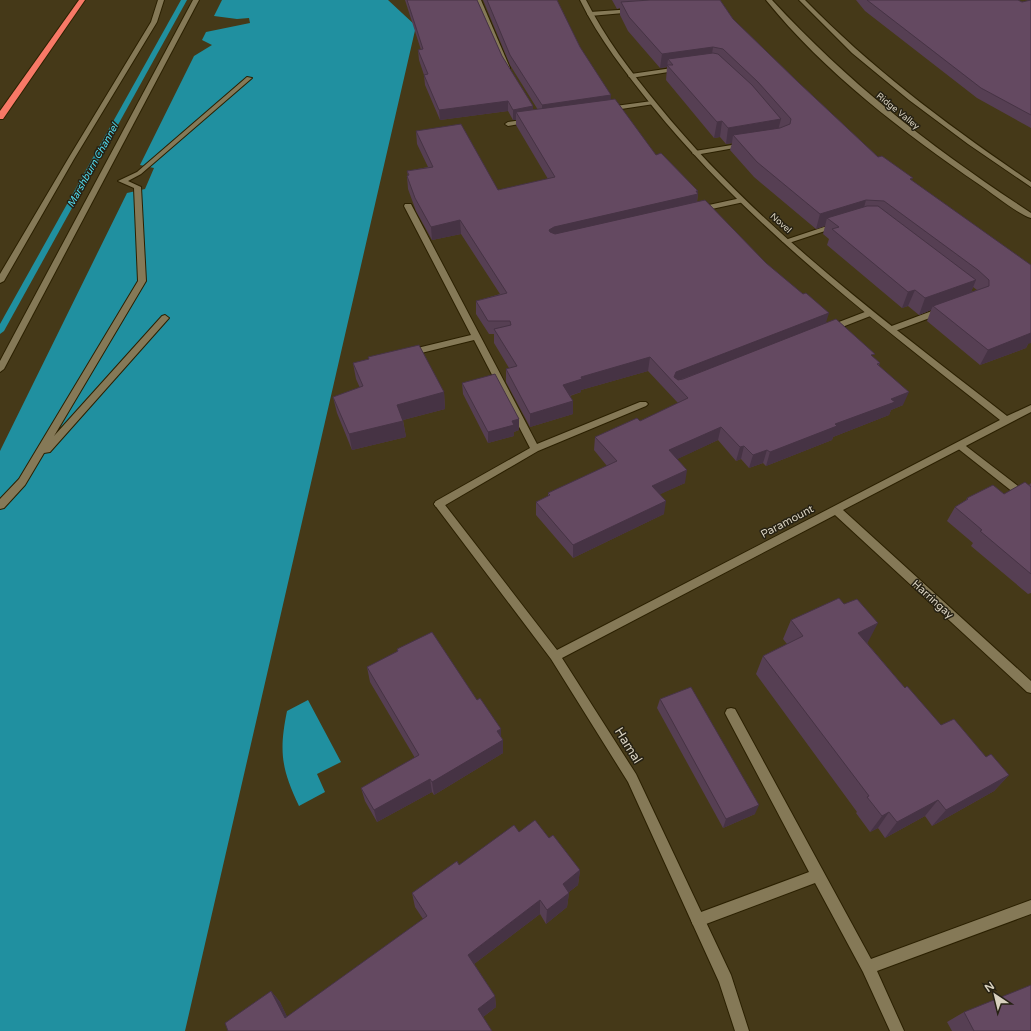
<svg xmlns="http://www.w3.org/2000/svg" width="1031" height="1031" viewBox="0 0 1031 1031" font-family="'Varela Round',sans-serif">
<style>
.water{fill:#2090a0}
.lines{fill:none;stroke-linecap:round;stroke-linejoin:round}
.stream{fill:#2090a0;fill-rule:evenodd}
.lane-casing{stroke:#2b2000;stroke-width:2}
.street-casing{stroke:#2b2000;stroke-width:2}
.secondary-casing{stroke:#2b2000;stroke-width:2}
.highway-casing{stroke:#2b2000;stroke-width:2}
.lane{fill:#857957;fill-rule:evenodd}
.street{fill:#857957;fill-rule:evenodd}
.secondary{fill:#857957;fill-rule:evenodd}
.highway{fill:#f87967;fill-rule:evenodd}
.wall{fill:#563f53;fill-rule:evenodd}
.shaded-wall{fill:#463344}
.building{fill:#644961;stroke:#463344}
.labels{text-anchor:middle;stroke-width:3;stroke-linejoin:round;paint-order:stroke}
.far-street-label{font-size:9px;fill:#d8d1bf;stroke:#262113}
.far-water-label{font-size:10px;font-style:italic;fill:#51dcf1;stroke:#262113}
.street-label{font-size:11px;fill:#d8d1bf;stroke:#262113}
.near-street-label{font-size:13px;fill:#d8d1bf;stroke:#262113}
</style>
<rect width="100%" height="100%" fill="#453918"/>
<g class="water">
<polygon points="222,0 388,0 416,26 185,1031 0,1031 0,451 127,193 145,189 154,168 140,165 194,56 212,45 202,40 206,32 250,23 249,18 237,19 214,16"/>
<path d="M308 700 341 762 317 774 325 792 299 806C281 768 279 751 287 711Z"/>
</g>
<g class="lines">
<polygon class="stream" points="181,0 187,0 4,331 0,334 0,324"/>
<g class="lane-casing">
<g id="lane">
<polygon points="158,0 164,0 157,22 74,159 4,281 0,283 0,274 68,159 151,22"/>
<polygon points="193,0 199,0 4,369 0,372 0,361"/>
<polygon points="475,0 481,0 510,68 509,69 504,68"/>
<polygon points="633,9 635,10 635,12 590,16 587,14 590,12"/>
<polygon points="679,67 682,69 681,70 631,78 628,76 631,74"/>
<polygon points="247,77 252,78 141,174 128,181 141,187 146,281 54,436 162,316 165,315 169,318 50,452 44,453 25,485 4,508 0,509 0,499 19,479 138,281 134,188 118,181 137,172"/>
<polygon points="652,101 655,103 654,104 608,111 605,109 608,107"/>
<polygon points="529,119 532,121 531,122 508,126 505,124 508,122"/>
<polygon points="744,143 747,145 746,146 695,155 692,153 695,151"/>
<polygon points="741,198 745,200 744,202 698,212 694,210 695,208"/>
<polygon points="405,204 411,204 412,206 537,444 640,402 646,402 648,404 646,406 538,451 442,507 436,507 434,504 436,501 530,448 474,340 409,356 405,353 409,350 471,335 404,206"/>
<polygon points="833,224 836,224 840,226 789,243 786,243 782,241"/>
<polygon points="940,308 944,311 943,313 895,331 892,332 888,329 889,327"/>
<polygon points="870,310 874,313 873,315 832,331 829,332 825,329 826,327"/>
<polygon points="959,442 962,443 1031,496 1031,505 1028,504 956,447 954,445"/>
<polygon points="731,708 735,709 871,959 1031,900 1031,914 877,971 904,1031 890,1031 863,972 815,883 698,927 693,925 691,920 693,915 809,872 727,717 725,713 727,709"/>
</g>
</g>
<g class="street-casing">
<path id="street" d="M580 0H586C605 38 631 72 658 105 757 227 884 320 1007 416L1031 405V412L843 510 1031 681V693L1027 692 835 515 562 658 636 774 731 975 749 1031H735L719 982 628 782 551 659 434 504 436 501H442L557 650 1000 420C878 323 752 229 653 107 626 73 599 39 580 0Z"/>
</g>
<g class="secondary-casing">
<g id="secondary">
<path d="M766 0H772C851 86 934 149 1031 213V218C1019 215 992 193 980 185 904 133 824 72 766 0Z"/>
<path d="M799 0H805C873 70 950 127 1031 182V187L968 144 909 100 852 53Z"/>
</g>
</g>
<g class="highway-casing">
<polygon id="highway" points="79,0 85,0 3,119 0,119 0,111"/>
</g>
<use href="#lane" class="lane"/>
<use href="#street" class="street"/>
<use href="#secondary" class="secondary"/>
<use href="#highway" class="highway"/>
</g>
<g class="wall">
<polygon points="405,0 477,0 502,56 533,110 538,110 510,65 483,0 557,0 580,47 611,100 656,155 698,194 697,202 825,324 873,357 880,363 879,365 903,405 891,410 889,415 833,437 832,440 766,466 763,463 749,468 741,459 736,461 718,440 677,459 685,483 660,494 664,514 573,558 536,515 536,502 548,496 548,493 607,466 594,450 595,437 640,421 678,403 648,371 581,390 581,392 570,396 573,414 530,427 506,382 506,369 509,368 494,343 494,334 489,334 476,314 476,301 500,294 461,234 432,240 416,211 408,189 407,176 408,176 407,171 428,167 417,144 416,131 498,190 548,179 516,125 516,120 513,120 508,111 440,120 425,85 424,75 419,60 418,50 421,50"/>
<path d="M612 0H720L733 19 798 82 878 157 962 217 1028 344 1026 348 980 365 927 321 931 310 919 315 908 306 902 308 827 245 829 239 823 234 825 226 816 229 754 177 730 150 732 143 726 144 720 137 714 138 666 80 667 67 660 68 628 31 620 15V8L617 9ZM973 287 977 290 971 292Z"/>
<polygon points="856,0 1018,0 1022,2 1031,0 1031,128 977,98 865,11"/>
<polygon points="368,357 444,392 445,409 403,420 406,437 352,450 337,413 333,397 360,388 356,379 353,363 369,359"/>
<polygon points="462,383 519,419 519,430 514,432 514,436 488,443 463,394"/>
<polygon points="1031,483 1031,593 1028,594 971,546 973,543 947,521 955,507 966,500 967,498 1004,494 1029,485"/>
<polygon points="791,620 868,642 867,643 905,688 941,725 986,757 1009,775 994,791 932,826 925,816 885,838 878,828 870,832 856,813 857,812 756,674 763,656 787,644 783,639"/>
<polygon points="397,649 477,700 501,729 501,737 503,740 503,753 434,795 432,792 377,822 365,801 361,788 415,758 370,682 367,667 397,652"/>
<polygon points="660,699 755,814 723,828 657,708"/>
<polygon points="519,832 549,838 580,870 578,885 569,892 569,893 567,907 546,924 540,914 474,964 495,996 496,1007 483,1017 228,1031 271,991 280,1002 287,1017 423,919 415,907 412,893 459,865"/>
<polygon points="964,1012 1031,1031 952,1031 947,1022"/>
</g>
<g class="shaded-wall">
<polygon points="713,47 711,61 668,59 667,67 660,68 662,54"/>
<polygon points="611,95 610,106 542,115 542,105"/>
<polygon points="508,101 508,111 440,120 439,110"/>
<polygon points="533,106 533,117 516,112 516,120 513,120 513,110"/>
<polygon points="781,119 777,134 733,135 732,143 726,144 728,128"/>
<polygon points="722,121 720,137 714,138 717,122"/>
<polygon points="698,191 697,194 698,194 696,207 549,243 549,230 554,227"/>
<polygon points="866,200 862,215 827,218 825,226 816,229 820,214"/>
<polygon points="460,220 461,234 432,240 431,227"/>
<polygon points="976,280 969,297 933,306 931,310 919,315 925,298"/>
<polygon points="915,290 908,306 902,308 908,292"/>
<polygon points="829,313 825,326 673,382 676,372"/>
<polygon points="1031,331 1031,343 1028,344 1026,348 980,365 988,350"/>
<polygon points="650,357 648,371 581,390 581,392 562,398 563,385 581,377"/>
<polygon points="444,392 445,409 399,421 397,405"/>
<polygon points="909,392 903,405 891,410 889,415 833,437 832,440 766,466 770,452 835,424 891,399"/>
<polygon points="573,401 573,414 530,427 530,414"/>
<polygon points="519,419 519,430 514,432 514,436 488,443 488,432 512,421"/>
<polygon points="403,421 406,437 352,450 349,434"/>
<polygon points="721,427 718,440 667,464 669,450"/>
<polygon points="744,446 741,459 736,461 740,447"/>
<polygon points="767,450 763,463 749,468 753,455"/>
<polygon points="687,470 685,483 650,499 652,486"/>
<polygon points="666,501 664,514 573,558 573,545"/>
<polygon points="878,623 868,642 849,652 858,633"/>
<polygon points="501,729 501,741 503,740 503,753 434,795 432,782 497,731"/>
<polygon points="1009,775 994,791 932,826 946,810"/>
<polygon points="430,779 432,792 377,822 374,810"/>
<polygon points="938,800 925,816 885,838 897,822"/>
<polygon points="759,805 755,814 723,828 726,819"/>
<polygon points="889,812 878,828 870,832 882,816"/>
<polygon points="580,870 578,885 561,898 563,884"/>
<polygon points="569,893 567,907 546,924 547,910"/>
<polygon points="540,900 540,914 470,967 468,955"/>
<polygon points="271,991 280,1002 293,1029 285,1018"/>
<polygon points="495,996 496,1007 479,1020 478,1009"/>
</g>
<g class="building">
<polygon points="407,0 477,0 502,56 533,106 513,110 508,101 439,110 424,75 428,74 418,50 423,49"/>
<polygon points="487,0 557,0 580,47 611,95 542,105 510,55"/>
<polygon points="650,0 720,0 733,19 798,82 878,157 882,156 913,178 910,179 1031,265 1031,333 988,350 933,306 989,286 989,280 978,270 884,201 866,200 820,214 757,162 733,135 780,128 790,124 791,119 758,82 723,49 713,47 662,54 629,17 621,2"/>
<polygon points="867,0 1018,0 1022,2 1031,0 1031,115 981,88"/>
<polygon points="713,53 718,54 752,85 781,119 728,128 722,121 717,122 667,65 673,65 668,59"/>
<polygon points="615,99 656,155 661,153 698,191 696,191 698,194 554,227 549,230 550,232 555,234 705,200 766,263 803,294 806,293 829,313 676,372 674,377 678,380 683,379 836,319 875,354 871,355 880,363 877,364 909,392 891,399 895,402 835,424 837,426 770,452 767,450 753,455 744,446 740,447 721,427 669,450 687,470 652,486 666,501 573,545 536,502 550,495 548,493 617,461 595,437 637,418 640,421 688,398 650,357 581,377 582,379 563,385 573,401 530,414 506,369 517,366 494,329 511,325 510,321 488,321 476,301 507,293 460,220 431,227 415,198 407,176 409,175 407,171 433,167 416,131 461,124 498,190 555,177 516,112"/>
<polygon points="867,206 878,206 976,280 925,298 915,290 908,292 832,229 839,227 827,218"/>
<polygon points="419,345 444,392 397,405 403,421 349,434 333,397 363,386 353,363 369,359 368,357"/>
<polygon points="495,374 519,419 512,421 514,425 488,432 462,383"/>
<polygon points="1025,482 1031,487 1031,574 980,531 982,530 955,507 968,499 967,498 993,485 1004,494"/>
<polygon points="839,598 844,604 857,599 878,623 858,633 905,688 907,686 941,725 954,719 986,757 991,754 1009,775 946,810 938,800 897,822 889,812 882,816 867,797 869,796 763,656 803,636 791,620"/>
<polygon points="432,632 477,700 480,698 501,729 497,731 503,740 432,782 430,779 374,810 361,788 419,755 367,667 398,651 397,649"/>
<polygon points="691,687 759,805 726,819 660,699"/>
<polygon points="535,820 549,838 553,835 580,870 563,884 569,893 547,910 540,900 468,955 495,996 478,1009 492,1031 228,1031 225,1023 271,991 285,1018 427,916 412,893 457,861 459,865 514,825 519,832"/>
<polygon points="1031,985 1031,1031 974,1031 964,1012"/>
</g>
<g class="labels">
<g class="far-street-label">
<text transform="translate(898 111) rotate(39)" y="3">Ridge Valley</text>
<text transform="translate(781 223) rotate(42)" y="3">Novel</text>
</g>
<g class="far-water-label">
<text transform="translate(92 165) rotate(-61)" y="4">Marshburn Channel</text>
</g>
<g class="street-label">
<text transform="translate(787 521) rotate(-28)" y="4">Paramount</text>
<text transform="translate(933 599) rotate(42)" y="4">Harringay</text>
</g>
<g class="near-street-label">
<text transform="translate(629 745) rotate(58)" y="5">Hamal</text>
</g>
</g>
<g transform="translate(995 995) rotate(325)" stroke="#262113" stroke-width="3" paint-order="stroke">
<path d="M0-3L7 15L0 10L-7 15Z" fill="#d8d1bf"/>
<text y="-6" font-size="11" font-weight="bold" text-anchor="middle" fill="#d8d1bf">N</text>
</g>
</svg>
